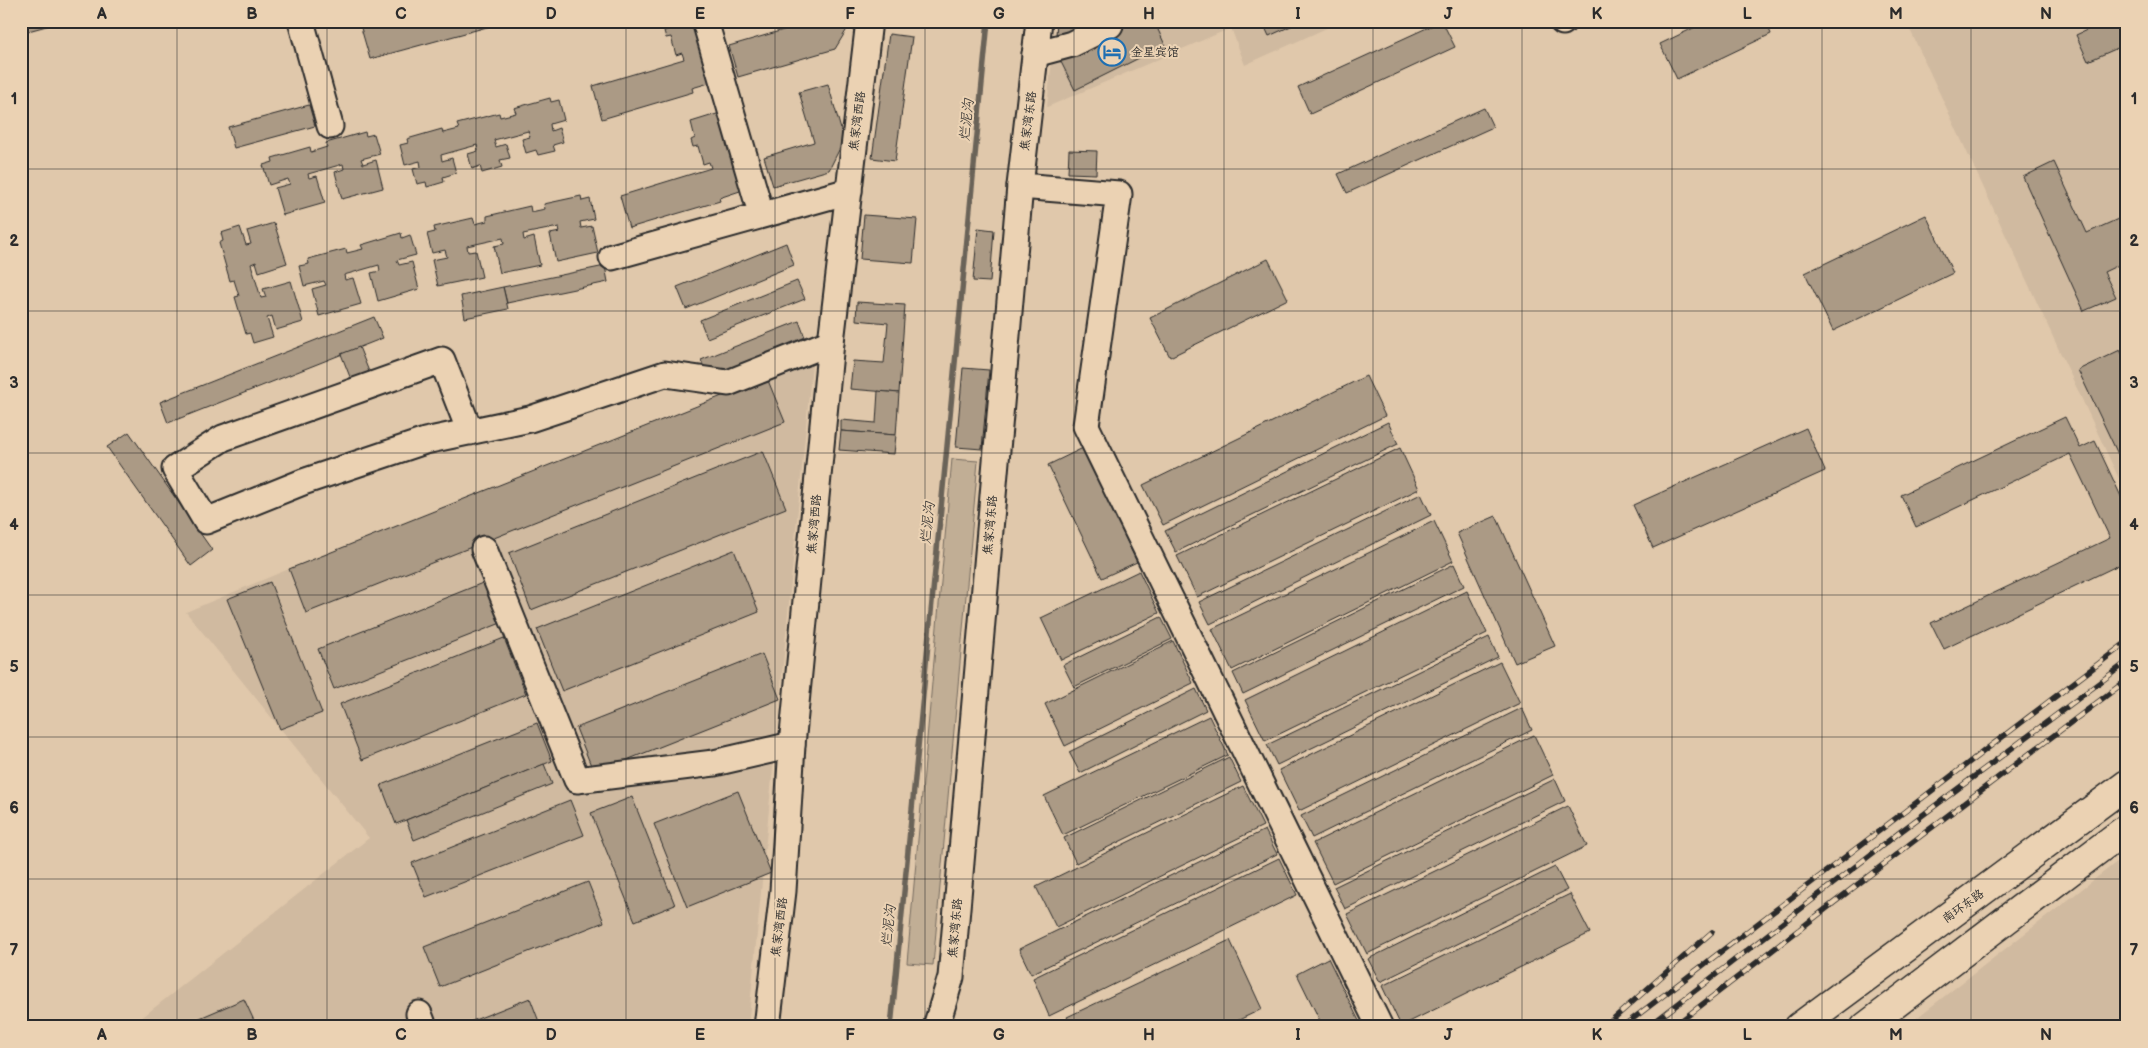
<svg xmlns="http://www.w3.org/2000/svg" width="2148" height="1048" viewBox="0 0 2148 1048" font-family="'Balsamiq Sans','LXGW WenKai TC',sans-serif">
<style>
.built{fill:#d0baa0}
.green{fill:#c1ae95;stroke:#766c60}
.lines{fill:none;stroke-linecap:round;stroke-linejoin:round}
.stream{stroke:#6b6359;stroke-width:5.5}
.building{fill:#ab9a85;stroke:#2b2b2b}
.minor-casing{stroke:#2b2b2b;stroke-width:29}
.highway-casing{stroke:#2b2b2b;stroke-width:31}
.minor{stroke:#ebd2b3;stroke-width:25}
.highway{stroke:#ebd2b3;stroke-width:28}
.rail-casing{stroke:#2b2b2b;stroke-width:5.5}
.rail{stroke:#ebd2b3;stroke-width:4;stroke-dasharray:11;stroke-linecap:butt}
.grid{fill:none;stroke:#2b2b2b;stroke-width:1;stroke-opacity:0.55}
.labels{text-anchor:middle;stroke-width:4;stroke-linejoin:round;paint-order:stroke}
.poi-label{font-size:12px;fill:#2b2b2b;stroke:#ebd2b3;text-anchor:start}
.street-label{font-size:12px;fill:#2b2b2b;stroke:#ebd2b3}
.water-label{font-size:14px;font-style:italic;fill:#46423e;stroke:#ebd2b3}
.neatline{fill:none;stroke:#2b2b2b;stroke-width:2}
.grid-label{font-size:16px;text-anchor:middle;font-weight:bold;fill:#2b2b2b}
</style>
<rect width="100%" height="100%" fill="#e0c8ab"/>
<filter id="ink" filterUnits="userSpaceOnUse"><feTurbulence type="fractalNoise" baseFrequency=".02" numOctaves="2"/><feDisplacementMap in="SourceGraphic" scale="10" xChannelSelector="R" yChannelSelector="G"/><feConvolveMatrix kernelMatrix="1 2 1 2 8 2 1 2 1" color-interpolation-filters="sRGB"/></filter>
<g filter="url(#ink)">
<g class="built">
<polygon points="1056,21 1342,21 1245,65 1231,28 1047,107"/>
<polygon points="1906,21 2127,21 2127,496"/>
<polygon points="812,363 748,1027 130,1027 369,838 186,612 289,569"/>
<polygon points="2127,854 2127,1027 1905,1027"/>
</g>
<polygon class="green" points="952,459 978,461 933,965 907,963"/>
<g class="lines">
<polyline class="stream" points="891,1027 988,21"/>
</g>
<g class="building">
<polygon points="21,21 61,21 61,22 21,33"/>
<polygon points="359,21 509,21 370,59"/>
<polygon points="666,21 698,21 716,81 692,88 693,92 602,119 593,86 684,59 682,53 676,55 671,37 666,38 664,31 669,29"/>
<polygon points="814,21 852,21 835,49 738,77 729,46"/>
<polygon points="1057,21 1078,21 1076,38 1056,36"/>
<polygon points="1126,21 1154,21 1165,45 1075,90 1059,58 1127,24"/>
<polygon points="1262,21 1302,21 1269,36"/>
<polygon points="1442,21 1455,47 1310,114 1298,87"/>
<polygon points="1708,21 1766,21 1771,34 1677,79 1660,44"/>
<polygon points="2106,21 2127,21 2127,44 2088,61 2076,35"/>
<polygon points="889,34 912,37 895,161 872,158"/>
<polygon points="828,84 844,140 829,170 773,186 764,157 814,142 799,92"/>
<polygon points="550,98 551,102 559,100 564,120 550,124 551,131 559,128 563,142 553,145 555,151 538,155 536,150 526,153 522,139 530,137 528,131 494,140 496,147 506,144 510,158 500,160 502,167 482,173 480,166 472,169 468,154 478,151 477,145 441,155 442,161 452,158 456,173 443,177 444,182 427,187 426,182 417,184 413,169 421,167 420,161 405,165 400,145 408,143 407,139 442,129 443,133 459,129 457,124 499,113 500,117 516,113 514,108"/>
<polygon points="309,105 315,126 234,148 228,127"/>
<polygon points="1484,108 1493,127 1347,193 1338,174"/>
<polygon points="720,113 743,190 719,198 720,201 629,228 620,196 711,168 709,162 703,164 698,146 693,147 691,140 695,138 691,122"/>
<polygon points="365,132 366,136 374,134 380,154 361,159 363,164 376,160 383,188 342,199 335,172 344,169 343,164 308,174 309,178 317,176 325,203 283,215 275,188 290,184 288,179 269,185 263,165 273,162 272,158 310,147 311,152 327,147 326,143"/>
<polygon points="1069,150 1097,151 1096,174 1068,173"/>
<polygon points="2054,162 2087,233 2127,215 2127,261 2104,272 2116,297 2084,311 2023,177"/>
<polygon points="581,196 582,201 590,199 594,219 580,222 581,228 592,226 598,253 556,262 550,234 560,232 559,227 523,234 524,240 534,237 540,265 500,273 494,246 504,244 503,238 467,246 468,252 476,251 482,277 438,286 432,260 447,257 445,250 432,253 427,234 435,232 434,227 473,218 475,224 487,221 487,216 530,206 531,212 545,209 544,204"/>
<polygon points="864,215 917,219 913,263 860,259"/>
<polygon points="1926,215 1953,273 1833,331 1805,273"/>
<polygon points="274,223 287,263 259,272 256,262 251,264 261,298 266,297 263,289 291,281 303,322 276,330 272,316 267,318 273,337 253,343 250,333 246,334 235,297 239,296 234,280 230,281 219,243 223,241 221,233 240,227 246,245 251,244 247,231"/>
<polygon points="978,228 994,230 990,282 973,281"/>
<polygon points="401,233 402,238 410,235 416,255 397,260 399,265 412,262 419,289 378,301 371,273 380,271 379,265 344,275 345,280 353,278 361,304 319,316 312,289 326,285 324,281 304,286 299,266 309,264 308,259 346,249 347,253 363,249 361,245"/>
<polygon points="786,243 794,265 686,309 677,287"/>
<polygon points="1268,259 1288,299 1170,357 1150,318"/>
<polygon points="605,266 608,282 507,303 503,287"/>
<polygon points="797,281 805,299 707,338 700,320"/>
<polygon points="503,287 508,309 465,318 461,296"/>
<polygon points="857,302 905,305 899,393 850,389 853,361 884,363 888,323 856,320"/>
<polygon points="374,317 383,338 168,423 160,402"/>
<polygon points="799,321 806,340 709,379 701,360"/>
<polygon points="359,347 370,374 352,382 341,354"/>
<polygon points="2120,350 2127,363 2127,473 2078,370"/>
<polygon points="963,368 989,370 982,449 956,447"/>
<polygon points="1366,376 1385,416 1163,525 1143,485"/>
<polygon points="767,378 785,422 306,613 289,569"/>
<polygon points="878,391 899,393 896,435 841,431 841,420 876,423"/>
<polygon points="2065,417 2080,448 2095,441 2127,509 2127,551 2123,552 2127,561 1944,649 1931,623 2110,538 2070,454 1916,527 1901,495"/>
<polygon points="1388,422 1398,444 1176,552 1165,531"/>
<polygon points="1806,428 1825,471 1653,548 1633,505"/>
<polygon points="841,431 896,435 894,454 839,450"/>
<polygon points="129,432 212,550 191,566 107,447"/>
<polygon points="1083,448 1137,562 1102,578 1048,465"/>
<polygon points="1400,448 1419,489 1197,597 1177,556"/>
<polygon points="763,451 786,508 531,610 509,553"/>
<polygon points="1421,494 1431,515 1210,624 1199,602"/>
<polygon points="1496,516 1555,646 1515,663 1457,533"/>
<polygon points="1434,521 1453,561 1232,670 1212,629"/>
<polygon points="734,550 759,612 562,691 537,629"/>
<polygon points="1454,564 1464,586 1243,694 1233,673"/>
<polygon points="1139,571 1159,613 1061,660 1041,618"/>
<polygon points="270,582 322,713 280,729 227,599"/>
<polygon points="485,582 501,623 334,689 318,649"/>
<polygon points="1467,591 1487,633 1265,741 1245,700"/>
<polygon points="1161,617 1172,639 1074,687 1063,665"/>
<polygon points="1489,637 1498,657 1277,765 1267,745"/>
<polygon points="504,638 526,694 362,760 340,704"/>
<polygon points="1173,641 1193,683 1065,746 1045,704"/>
<polygon points="762,654 780,699 594,773 576,728"/>
<polygon points="1500,662 1520,703 1299,811 1279,770"/>
<polygon points="1196,689 1206,710 1080,773 1069,752"/>
<polygon points="1522,708 1532,730 1312,838 1301,816"/>
<polygon points="1209,716 1228,755 1063,835 1044,796"/>
<polygon points="537,723 552,761 396,824 381,785"/>
<polygon points="1534,735 1553,775 1333,883 1313,843"/>
<polygon points="1229,757 1241,782 1076,863 1064,838"/>
<polygon points="544,764 552,784 414,840 406,820"/>
<polygon points="1555,779 1565,801 1345,909 1334,887"/>
<polygon points="1243,786 1263,826 1056,927 1036,887"/>
<polygon points="738,791 771,873 687,907 654,824"/>
<polygon points="632,797 675,905 635,921 591,813"/>
<polygon points="570,800 584,835 426,897 412,863"/>
<polygon points="1568,806 1587,846 1367,954 1347,914"/>
<polygon points="1265,830 1277,854 1031,974 1019,949"/>
<polygon points="1279,858 1297,895 1049,1016 1033,978"/>
<polygon points="1555,867 1567,890 1380,982 1368,959"/>
<polygon points="588,882 604,922 440,987 424,947"/>
<polygon points="1570,894 1590,933 1401,1026 1382,986"/>
<polygon points="1230,940 1262,1009 1224,1027 1072,1027 1067,1017"/>
<polygon points="1328,958 1362,1027 1323,1027 1297,974"/>
<polygon points="530,998 541,1027 457,1027"/>
<polygon points="244,999 257,1027 179,1027"/>
</g>
<g class="lines">
<g class="minor-casing">
<g id="minor">
<polyline points="301,21 330,126"/>
<polyline points="705,21 757,200"/>
<polyline points="1562,21 1563,22"/>
<polyline points="1035,54 1072,44 1110,25"/>
<polyline points="1020,186 1119,194 1086,426 1380,1027"/>
<polyline points="612,257 849,191"/>
<polyline points="470,432 442,360 223,438 175,469 206,521 303,482 425,441 530,419 665,374 728,383 831,342"/>
<polyline points="484,549 577,780 714,763 792,745"/>
<polyline points="419,1014 424,1027"/>
<polyline points="767,1027 783,891 792,745 831,342 869,21"/>
<polyline points="936,1027 951,977 1020,186 1039,21"/>
</g>
</g>
<g class="highway-casing">
<g id="highway">
<polyline points="1799,1027 2127,784"/>
<polyline points="1865,1027 2127,828"/>
</g>
</g>
<use href="#minor" class="minor"/>
<use href="#highway" class="highway"/>
<g class="rail-casing">
<g id="rail">
<polyline points="1604,1027 1712,932"/>
<polyline points="1622,1027 2127,642"/>
<polyline points="1648,1027 1900,832 2127,662"/>
<polyline points="1673,1027 1910,844 2127,680"/>
</g>
</g>
<use href="#rail" class="rail"/>
</g>
</g>
<path class="grid" d="M177 21V1027M327 21V1027M476 21V1027M626 21V1027M775 21V1027M925 21V1027M1074 21V1027M1224 21V1027M1373 21V1027M1522 21V1027M1672 21V1027M1822 21V1027M1971 21V1027M21 169H2127M21 311H2127M21 453H2127M21 595H2127M21 737H2127M21 879H2127"/>
<defs>
<g id="hotel-ring" transform="scale(1.4375)"><circle r="9.5" fill="#ebd2b3" stroke="#1f6fb2" stroke-width="1.5"/><path d="M-6-4.5h1.5V1H6V5H4.5V3h-9V5H-6ZM-4 0a1.8 1.8 0 1 1 3.6 0ZM.5 0V-2.5h3Q6-2.5 6 0Z" fill="#1f6fb2"/></g>
</defs>
<g fill-rule="evenodd">
<use href="#hotel-ring" x="1112" y="52"/>
</g>
<g class="labels">
<g class="poi-label">
<text x="1131" y="56">金星宾馆</text>
</g>
<g class="street-label">
<text transform="translate(857 121) rotate(-83)" y="4">焦家湾西路</text>
<text transform="translate(1028 121) rotate(-83)" y="4">焦家湾东路</text>
<text transform="translate(814 524) rotate(-85)" y="4">焦家湾西路</text>
<text transform="translate(990 525) rotate(-85)" y="4">焦家湾东路</text>
<text transform="translate(1963 906) rotate(-36)" y="4">南环东路</text>
<text transform="translate(779 927) rotate(-83)" y="4">焦家湾西路</text>
<text transform="translate(955 928) rotate(-85)" y="4">焦家湾东路</text>
</g>
<g class="water-label">
<text transform="translate(966 120) rotate(-84)" y="5">烂泥沟</text>
<text transform="translate(927 523) rotate(-84)" y="5">烂泥沟</text>
<text transform="translate(888 926) rotate(-84)" y="5">烂泥沟</text>
</g>
</g>
<rect width="2148" height="1048" fill="none" stroke="#ebd2b3" stroke-width="55"/>
<rect x="28" y="28" width="2092" height="992" class="neatline"/>
<g class="grid-label">
<text x="102" y="19">A</text>
<text x="252" y="19">B</text>
<text x="401" y="19">C</text>
<text x="551" y="19">D</text>
<text x="700" y="19">E</text>
<text x="850" y="19">F</text>
<text x="999" y="19">G</text>
<text x="1149" y="19">H</text>
<text x="1298" y="19">I</text>
<text x="1448" y="19">J</text>
<text x="1597" y="19">K</text>
<text x="1747" y="19">L</text>
<text x="1896" y="19">M</text>
<text x="2046" y="19">N</text>
<text x="14" y="104">1</text>
<text x="2134" y="104">1</text>
<text x="14" y="246">2</text>
<text x="2134" y="246">2</text>
<text x="14" y="388">3</text>
<text x="2134" y="388">3</text>
<text x="14" y="530">4</text>
<text x="2134" y="530">4</text>
<text x="14" y="672">5</text>
<text x="2134" y="672">5</text>
<text x="14" y="813">6</text>
<text x="2134" y="813">6</text>
<text x="14" y="955">7</text>
<text x="2134" y="955">7</text>
<text x="102" y="1040">A</text>
<text x="252" y="1040">B</text>
<text x="401" y="1040">C</text>
<text x="551" y="1040">D</text>
<text x="700" y="1040">E</text>
<text x="850" y="1040">F</text>
<text x="999" y="1040">G</text>
<text x="1149" y="1040">H</text>
<text x="1298" y="1040">I</text>
<text x="1448" y="1040">J</text>
<text x="1597" y="1040">K</text>
<text x="1747" y="1040">L</text>
<text x="1896" y="1040">M</text>
<text x="2046" y="1040">N</text>
</g>
</svg>
